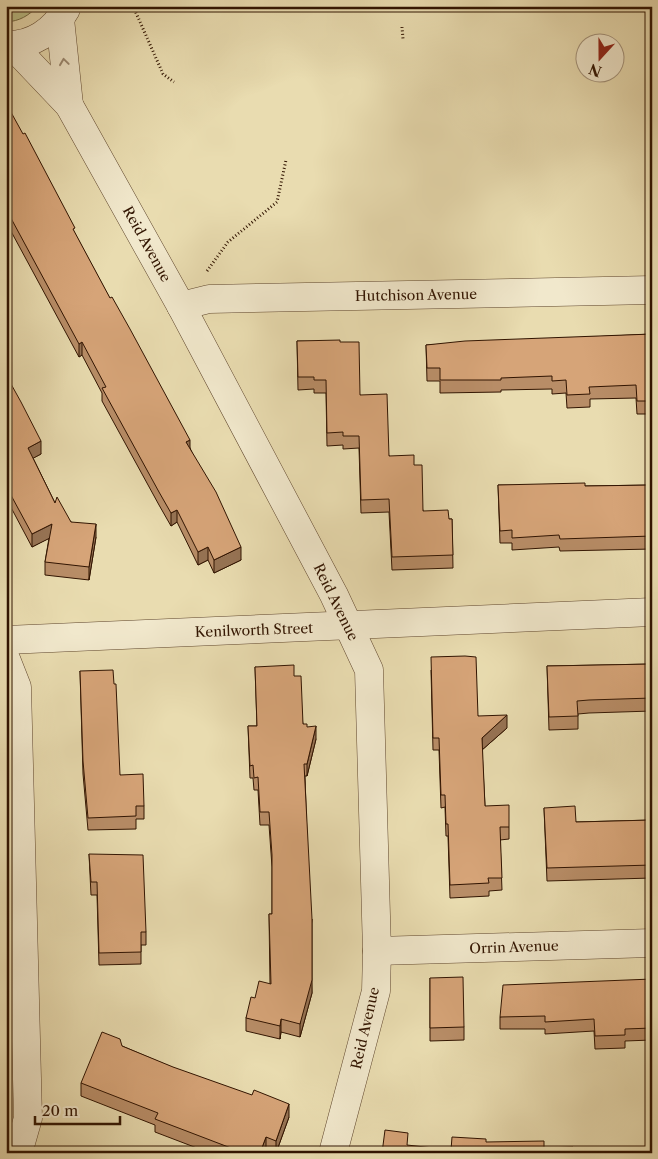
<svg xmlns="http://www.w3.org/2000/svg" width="658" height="1159" viewBox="0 0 658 1159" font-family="'Libre Caslon Text',serif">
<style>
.green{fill:#bcbf87;stroke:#766a44}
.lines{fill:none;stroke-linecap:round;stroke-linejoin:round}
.minor-casing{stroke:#5f462d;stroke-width:29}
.path{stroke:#311401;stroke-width:3;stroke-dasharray:1 2.5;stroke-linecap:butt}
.minor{stroke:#f1e8cc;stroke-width:28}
.wall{fill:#b88d67;stroke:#311401}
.shaded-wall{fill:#967354;stroke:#311401}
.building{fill:#d6a478;stroke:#311401}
.oneway{stroke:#9b8971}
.labels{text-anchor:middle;stroke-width:4;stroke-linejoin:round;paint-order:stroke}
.street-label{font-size:14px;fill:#311401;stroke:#f1e8cc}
</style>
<rect width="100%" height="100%" fill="#e9dcb0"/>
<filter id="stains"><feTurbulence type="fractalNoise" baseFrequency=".004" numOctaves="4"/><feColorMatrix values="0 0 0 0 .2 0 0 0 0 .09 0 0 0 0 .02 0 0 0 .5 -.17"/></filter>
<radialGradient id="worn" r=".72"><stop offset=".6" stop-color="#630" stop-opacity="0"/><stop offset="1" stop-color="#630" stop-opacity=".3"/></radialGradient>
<path class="green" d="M6 6H38C28 16 20 21 6 22Z"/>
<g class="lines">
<g class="minor-casing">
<g id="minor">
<polyline points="60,19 69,105"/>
<path d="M6 45C32 46 54 31 66 9"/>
<polyline points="12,45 69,105 181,306 334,595 369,670 377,951 376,991 333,1153"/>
<polyline points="181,306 209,299 652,290"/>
<polyline points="6,640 652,612"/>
<polyline points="6,659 17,687 28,1118 18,1153"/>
<polyline points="377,951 652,943"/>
</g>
</g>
<g class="path">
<polyline points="133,6 163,74 174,82"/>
<polyline points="402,27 403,39"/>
<polyline points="207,271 228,242 277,202 286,160"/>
</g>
<use href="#minor" class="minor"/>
</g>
<g class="wall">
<polygon points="6,105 190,448 241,560 214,573 208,560 198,565 177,522 171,526 159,505 102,401 102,393 82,355 79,357 6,222"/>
<polygon points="652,334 652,414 637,414 636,398 590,399 590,407 567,408 566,393 552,394 552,389 501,390 501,392 440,393 440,381 427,381 426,345"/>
<polygon points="297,341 340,342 360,395 389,456 414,465 423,511 449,519 452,519 453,568 392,570 389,512 361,513 359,448 343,449 343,445 327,446 326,393 314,393 314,389 298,390"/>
<polygon points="6,375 41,454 33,458 55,503 71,522 96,537 89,580 45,575 45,562 49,538 32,547 6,498"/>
<polygon points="498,485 585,486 652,485 652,549 560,551 559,547 512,550 512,543 500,543"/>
<polygon points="652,664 652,711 589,713 578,714 578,729 549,730 547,666"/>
<polygon points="255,667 294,676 303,724 307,727 316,739 307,776 305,776 312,993 300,1037 281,1032 280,1039 246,1031 246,1018 255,998 270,984 269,914 272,914 272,867 269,825 260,825 258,790 254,790 253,778 250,778 248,726 257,726"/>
<polygon points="431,670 478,716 507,728 482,750 485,806 509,827 509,839 500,840 502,890 489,891 489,896 450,898 448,836 446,836 445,807 441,808 439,750 433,750"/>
<polygon points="80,671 120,775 144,806 144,819 136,819 136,829 88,830 83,774"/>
<polygon points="544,808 576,822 652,820 652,878 547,881"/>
<polygon points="89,854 146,932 146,945 141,945 141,964 99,965 97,895 91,895"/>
<polygon points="430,978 464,1027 464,1040 430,1041"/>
<polygon points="652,979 652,1040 625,1041 625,1048 595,1049 594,1031 545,1034 545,1029 500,1029 500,1017"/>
<polygon points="122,1046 289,1117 276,1153 266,1150 265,1153 210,1153 155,1132 155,1125 81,1096 81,1083"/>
</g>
<g class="shaded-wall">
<polygon points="82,342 82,355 79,357 79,344"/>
<polygon points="190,440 190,453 186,442"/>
<polygon points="41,441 41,454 28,461 28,448"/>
<polygon points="177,510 177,522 171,526 171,513"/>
<polygon points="52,524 52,537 32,547 32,534"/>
<polygon points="96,524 96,537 89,580 89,567"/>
<polygon points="208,547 208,560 198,565 198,552"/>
<polygon points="241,547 241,560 214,573 214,560"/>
<polygon points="507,715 507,728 482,750 482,738"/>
<polygon points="316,726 316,739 307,776 307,764"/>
<polygon points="312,919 312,993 300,1037 300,1024"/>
<polygon points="281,1019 281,1032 280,1039 280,1026"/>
<polygon points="289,1104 289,1117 276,1153 276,1141"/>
<polygon points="266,1137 266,1150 265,1153 260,1153"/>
</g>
<g class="building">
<polygon points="6,105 7,105 23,134 25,133 75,228 73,229 110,298 112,297 130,329 190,440 186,442 216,492 241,547 214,560 208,547 198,552 177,510 171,513 159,492 102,388 106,387 82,342 79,344 6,209"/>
<polygon points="652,334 652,401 637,401 636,385 589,387 590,394 567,395 566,380 552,381 552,376 501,378 501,380 440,380 440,368 427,368 426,345 465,341"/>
<polygon points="340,340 340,342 359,342 360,395 387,394 389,456 414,455 414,465 422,465 423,511 448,510 449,519 452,519 453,555 392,557 389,499 361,500 359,436 343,436 343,432 327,433 326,380 314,380 314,377 298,377 297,341"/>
<polygon points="6,375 21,402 41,441 28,448 55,503 57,497 71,522 96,524 89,567 45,562 52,524 32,534 6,486"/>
<polygon points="585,483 585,486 652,485 652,536 560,539 559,535 512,538 512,530 500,531 498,485"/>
<polygon points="465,656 476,657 478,716 507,715 482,738 485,806 509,805 509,827 500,827 502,878 488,878 489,883 450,885 448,824 446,824 445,795 441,795 439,738 433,738 431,657"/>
<polygon points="652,664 652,698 589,700 577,701 578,716 549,717 547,666"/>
<polygon points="294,665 294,676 301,676 303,724 307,724 307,727 316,726 307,764 304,764 312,919 312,980 300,1024 281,1019 280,1026 246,1018 251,997 255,998 259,981 271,984 269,914 272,914 272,855 269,812 260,812 258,777 254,778 253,765 250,766 248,726 257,726 255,667"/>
<polygon points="113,670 114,684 116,684 120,775 143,774 144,806 136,806 136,816 88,818 83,761 80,671"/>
<polygon points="575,806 576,822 652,820 652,865 547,868 544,808"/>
<polygon points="89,854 143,855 146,932 141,932 141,952 99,953 97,882 91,882"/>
<polygon points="463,977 464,1027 430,1028 430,978"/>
<polygon points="652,979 652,1028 625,1029 625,1035 595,1036 594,1019 545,1022 545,1016 500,1017 503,985"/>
<polygon points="102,1032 120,1039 122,1046 173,1067 252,1095 254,1090 289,1104 276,1141 266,1137 260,1153 244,1153 155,1119 158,1113 81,1083"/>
<polygon points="385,1130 408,1133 407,1145 451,1150 452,1137 486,1139 486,1142 544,1141 544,1148 573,1147 574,1153 382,1153"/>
</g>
<defs><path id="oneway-chevron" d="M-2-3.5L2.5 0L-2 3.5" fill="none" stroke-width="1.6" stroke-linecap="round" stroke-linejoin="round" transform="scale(1.25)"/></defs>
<use class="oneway" href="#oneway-chevron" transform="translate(64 62) rotate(-98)"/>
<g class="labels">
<g class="street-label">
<text transform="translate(147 244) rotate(61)" y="5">Reid Avenue</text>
<text transform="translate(416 295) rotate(-1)" y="5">Hutchison Avenue</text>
<text transform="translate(336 602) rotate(64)" y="5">Reid Avenue</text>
<text transform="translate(254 630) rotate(-2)" y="5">Kenilworth Street</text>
<text transform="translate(514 947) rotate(-2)" y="5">Orrin Avenue</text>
<text transform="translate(365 1028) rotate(-77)" y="5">Reid Avenue</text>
</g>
</g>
<rect width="658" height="1159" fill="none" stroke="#e9dcb0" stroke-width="25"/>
<rect x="8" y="8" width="643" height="1144" fill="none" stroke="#311401" stroke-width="2.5"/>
<rect x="12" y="12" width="633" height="1134" fill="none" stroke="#311401"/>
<g transform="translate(600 58) rotate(201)"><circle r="24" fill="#f1e8cc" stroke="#a4937b"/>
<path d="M0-4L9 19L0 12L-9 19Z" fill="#8f2418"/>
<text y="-8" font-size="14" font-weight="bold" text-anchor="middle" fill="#311401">N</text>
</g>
<path d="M35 1116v8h85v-8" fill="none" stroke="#311401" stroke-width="2.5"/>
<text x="42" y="1116" font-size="15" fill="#311401" stroke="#f1e8cc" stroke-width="4" paint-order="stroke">20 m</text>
<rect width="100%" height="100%" filter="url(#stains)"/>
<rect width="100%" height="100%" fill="url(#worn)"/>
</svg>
